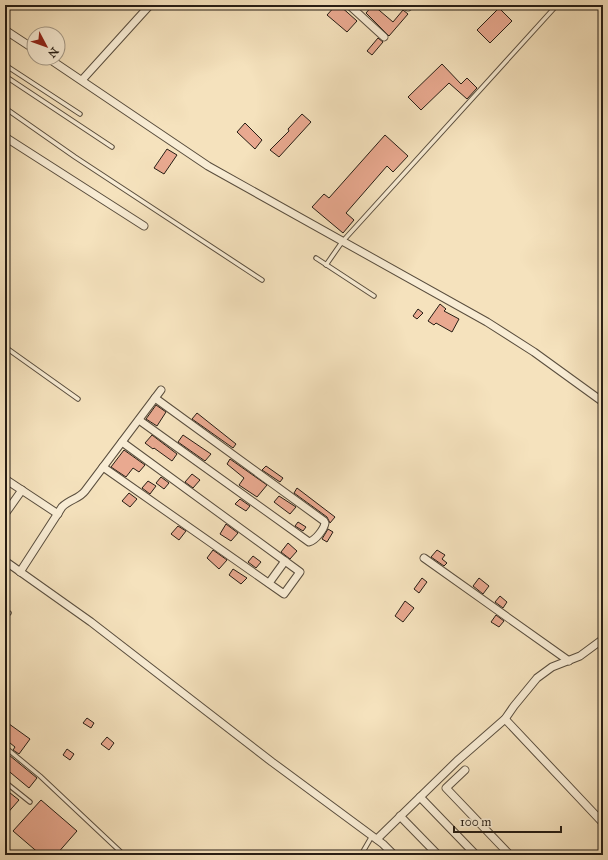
<svg xmlns="http://www.w3.org/2000/svg" width="608" height="860" viewBox="0 0 608 860" font-family="'IM FELL Great Primer',serif">
<style>
.building{fill:#e9a990;stroke:#261d14}
.lines{fill:none;stroke-linecap:round;stroke-linejoin:round}
.lane-casing{stroke:#5a4e3e;stroke-width:5.5}
.street-casing{stroke:#5a4e3e;stroke-width:9}
.lane{stroke:#f8ecd4;stroke-width:3.5}
.street{stroke:#f8ecd4;stroke-width:7}
</style>
<rect width="100%" height="100%" fill="#f5e2bd"/>
<filter id="stains"><feTurbulence type="fractalNoise" baseFrequency=".005" numOctaves="4"/><feColorMatrix values="0 0 0 0 .2 0 0 0 0 .09 0 0 0 0 .02 0 0 0 .5 -.17"/></filter>
<radialGradient id="worn" r=".72"><stop offset=".6" stop-color="#630" stop-opacity="0"/><stop offset="1" stop-color="#630" stop-opacity=".3"/></radialGradient>
<g class="building">
<polygon points="336,5 339,5 357,21 347,32 327,15"/>
<polygon points="373,5 393,22 403,10 408,14 389,36 366,13"/>
<polygon points="499,8 512,21 490,43 477,30"/>
<polygon points="378,38 383,42 372,55 367,51"/>
<polygon points="442,64 461,84 467,78 477,88 467,99 449,83 421,110 408,97"/>
<polygon points="302,114 311,122 279,157 270,150 289,131 288,129"/>
<polygon points="245,123 262,140 255,149 237,132"/>
<polygon points="385,135 408,156 393,172 387,166 346,213 354,220 343,233 312,207 324,194 329,198"/>
<polygon points="167,149 177,155 164,174 154,168"/>
<polygon points="440,304 446,309 444,311 459,319 452,332 436,323 434,325 428,321"/>
<polygon points="418,309 423,313 417,319 413,316"/>
<polygon points="156,405 166,412 157,426 146,419"/>
<polygon points="197,413 236,444 233,448 192,419"/>
<polygon points="152,435 177,454 172,461 154,448 153,449 145,443"/>
<polygon points="183,435 211,454 205,461 178,442"/>
<polygon points="124,450 145,465 139,472 133,468 126,477 111,467"/>
<polygon points="230,459 267,485 257,497 239,485 244,478 227,464"/>
<polygon points="266,466 283,478 280,482 262,470"/>
<polygon points="192,474 200,480 193,488 185,482"/>
<polygon points="161,477 169,483 164,489 156,483"/>
<polygon points="148,481 156,486 150,494 142,488"/>
<polygon points="297,488 335,517 330,523 327,517 294,493"/>
<polygon points="129,493 137,499 130,507 122,501"/>
<polygon points="279,496 296,507 290,514 274,502"/>
<polygon points="240,499 250,506 246,511 235,504"/>
<polygon points="298,522 306,527 303,531 295,526"/>
<polygon points="226,524 238,533 231,541 220,534"/>
<polygon points="178,526 186,531 179,540 171,534"/>
<polygon points="328,529 333,532 327,542 322,539"/>
<polygon points="288,543 297,551 290,559 281,552"/>
<polygon points="213,550 227,560 219,569 207,558"/>
<polygon points="437,550 445,555 442,559 447,563 444,566 431,557"/>
<polygon points="253,556 261,562 256,568 248,562"/>
<polygon points="233,569 247,578 241,584 229,575"/>
<polygon points="422,578 427,582 419,593 414,589"/>
<polygon points="479,578 489,586 483,594 473,586"/>
<polygon points="500,596 507,602 503,608 495,602"/>
<polygon points="405,601 414,608 403,622 395,616"/>
<polygon points="496,615 504,621 499,627 491,622"/>
<polygon points="87,718 94,723 91,728 83,723"/>
<polygon points="5,721 30,739 19,754 13,750 15,747 5,739"/>
<polygon points="107,737 114,743 109,750 101,744"/>
<polygon points="67,749 74,754 70,760 63,755"/>
<polygon points="9,755 37,778 29,788 5,768 5,759"/>
<polygon points="5,789 19,800 5,816"/>
<polygon points="41,800 77,831 56,855 41,855 13,831"/>
</g>
<g class="lines">
<g class="lane-casing">
<g id="lane">
<polyline points="5,65 80,114"/>
<polyline points="5,76 112,147"/>
<polyline points="5,108 75,157 262,280"/>
<polyline points="316,258 374,296"/>
<polyline points="326,265 342,242 557,5"/>
<polyline points="5,347 78,399"/>
<polyline points="5,610 9,613"/>
<polyline points="5,747 40,776 124,855"/>
<polyline points="5,782 30,802"/>
<polyline points="361,855 372,836"/>
</g>
</g>
<g class="street-casing">
<g id="street">
<polyline points="349,5 384,37"/>
<polyline points="406,5 408,7"/>
<polyline points="5,30 34,49"/>
<polyline points="48,58 208,166 487,322 534,352 603,402"/>
<polyline points="82,80 150,5"/>
<polyline points="5,137 144,226"/>
<path d="M139 420 309 542C316 540 324 529 325 523L324 521 155 398"/>
<polyline points="103,467 284,594 300,572 122,442"/>
<polyline points="5,479 58,514"/>
<polyline points="5,514 22,490"/>
<polyline points="424,558 569,661"/>
<polyline points="5,561 91,622 272,762 383,844 394,855"/>
<path d="M20 572 62 507C70 499 79 499 85 491L161 390"/>
<polyline points="269,583 285,561"/>
<polyline points="505,719 603,823"/>
<polyline points="465,770 446,788 510,855"/>
<polyline points="420,797 476,855"/>
<polyline points="400,816 438,855"/>
<polyline points="377,839 457,761 505,719 514,706 537,678 552,667 580,656 603,639"/>
</g>
</g>
<use href="#lane" class="lane"/>
<use href="#street" class="street"/>
</g>
<rect width="608" height="860" fill="none" stroke="#f5e2bd" stroke-width="20"/>
<rect x="6" y="6" width="596" height="848" fill="none" stroke="#261d14" stroke-width="2"/>
<rect x="10" y="10" width="588" height="840" fill="none" stroke="#261d14"/>
<g transform="translate(46 46) rotate(131)"><circle r="19" fill="#f8ecd4" stroke="#a49987"/>
<path d="M0-3L7 15L0 10L-7 15Z" fill="#8f2418"/>
<text y="-6" font-size="11" font-weight="bold" text-anchor="middle" fill="#261d14">N</text>
</g>
<path d="M454 826v6h107v-6" fill="none" stroke="#261d14" stroke-width="2"/>
<text x="460" y="826" font-size="12" fill="#261d14" stroke="#f8ecd4" stroke-width="3" paint-order="stroke">100 m</text>
<rect width="100%" height="100%" filter="url(#stains)"/>
<rect width="100%" height="100%" fill="url(#worn)"/>
</svg>
